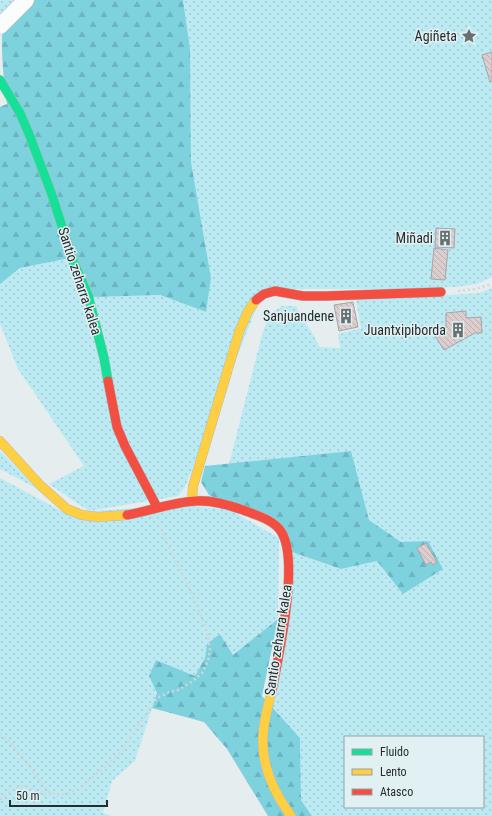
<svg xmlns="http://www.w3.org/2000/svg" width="492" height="816" viewBox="0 0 492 816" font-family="'Roboto Condensed',sans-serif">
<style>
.grass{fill:url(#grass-dots);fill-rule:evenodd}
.forest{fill:url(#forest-firs)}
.building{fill:url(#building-back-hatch);stroke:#a5a6a7}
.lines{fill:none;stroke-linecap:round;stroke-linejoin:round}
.street-casing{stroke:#b5bbbc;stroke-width:17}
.fast-casing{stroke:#b5bbbc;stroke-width:10}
.slow-casing{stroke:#b5bbbc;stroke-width:10}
.jam-casing{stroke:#b5bbbc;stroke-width:10}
.path{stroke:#d3d6d6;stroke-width:2.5;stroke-dasharray:2 3;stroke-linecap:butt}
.street{stroke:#fbfcfc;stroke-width:16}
.fast{stroke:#16e098;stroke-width:9}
.slow{stroke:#ffcf43;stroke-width:9}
.jam{stroke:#f24e42;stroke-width:9}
.labels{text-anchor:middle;stroke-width:3;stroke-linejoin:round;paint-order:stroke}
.poi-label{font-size:14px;fill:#262c2d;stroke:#e1f0f2;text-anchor:end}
.street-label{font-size:14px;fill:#262c2d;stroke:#e1f0f2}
</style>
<defs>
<pattern id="grass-dots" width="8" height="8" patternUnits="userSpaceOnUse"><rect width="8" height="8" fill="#bceaf2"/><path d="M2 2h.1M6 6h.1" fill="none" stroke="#a1c9d0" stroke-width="1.8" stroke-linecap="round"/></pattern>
<pattern id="forest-firs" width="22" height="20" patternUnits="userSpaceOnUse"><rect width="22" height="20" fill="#7dd2de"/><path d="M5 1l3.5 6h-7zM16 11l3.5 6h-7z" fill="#6cb4bf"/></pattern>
<pattern id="building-back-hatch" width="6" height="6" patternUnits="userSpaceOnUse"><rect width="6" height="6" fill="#dccdcf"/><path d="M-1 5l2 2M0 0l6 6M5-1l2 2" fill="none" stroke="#bdb0b2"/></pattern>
</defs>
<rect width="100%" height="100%" fill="#e5edee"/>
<g class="grass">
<polygon points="0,0 18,0 0,16"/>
<polygon points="183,0 492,0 492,277 477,284 456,287 394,289 264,289 185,487 178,496 89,511 49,484 84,466 18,369 0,324 0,284 20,268 65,259 93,297 160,295 205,312 211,278 191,162 190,48"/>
<path d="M492 288V816H312L301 800 300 738 272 707 292 552 341 569 377 561 428 541 401 542 369 520 351 451 229 464 262 335 269 315 282 306H296L320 347 340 348 338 334 361 328 356 300 407 298 480 293ZM345 737H483V807H345Z"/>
<polygon points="0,451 36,488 0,469"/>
<polygon points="0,478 65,513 183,505 230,510 279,538 278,619 233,655 220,634 207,644 205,658 195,676 156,660 149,676 157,693 135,761 112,781 103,813 112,816 0,816"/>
</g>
<g class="forest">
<path d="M24 0H183L190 48 191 162 211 278 206 312 160 295 93 297 75 257 20 268 0 284V107L7 104C4 84 0 45 3 27 8 18 17 9 24 0Z"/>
<polygon points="351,451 369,520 401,542 428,541 443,569 403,594 377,561 341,569 292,552 286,533 209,495 201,482 205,466"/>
<polygon points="278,619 262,696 300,738 301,800 312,816 268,816 227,749 204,722 152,708 157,693 149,676 156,660 195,676 205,658 207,644 220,634 233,655"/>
</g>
<g class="building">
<polygon points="492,52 492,81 490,82 482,55"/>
<polygon points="436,228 455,229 454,248 435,247"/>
<polygon points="434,248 448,250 445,280 431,279"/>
<polygon points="353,302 358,327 339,331 334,305"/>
<polygon points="466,311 466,318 481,317 482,333 475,333 444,350 432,331 438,328 446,328 446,313"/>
<polygon points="426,543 437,562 433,565 431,562 426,565 417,548"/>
</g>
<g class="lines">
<g class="street-casing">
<polyline id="street" points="0,26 26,0"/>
</g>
<g class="fast-casing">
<polyline id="fast" points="0,80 20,113 29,134 52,195 73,261 88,295 104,358 108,381"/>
</g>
<g class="slow-casing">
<g id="slow">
<polyline points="0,441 40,485 67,509 82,515 98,517 127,515"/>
<polyline points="192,501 193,486 239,332 248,311 256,300"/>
<path d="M272 690C268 705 264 720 263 735 261 765 274 793 291 816"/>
</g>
</g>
<g class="jam-casing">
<g id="jam">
<polyline points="256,300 264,294 275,291 303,296 326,296 441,292"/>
<polyline points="108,381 117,427 125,446 157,507"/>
<path d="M127 515C150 511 173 502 196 501 212 500 228 505 243 510 256 515 275 520 282 533 299 563 279 655 272 690"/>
</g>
</g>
<g class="path">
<polyline points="458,291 475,289 492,284"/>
<polyline points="0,734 13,745 48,791 57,795 67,794 81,787 107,765 121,752 157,698 169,692 178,690 193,681 202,673 208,661 210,649 207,631 193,596 168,546 159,524"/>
<polyline points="0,799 19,786 28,787 42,794 54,795"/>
</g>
<use href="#street" class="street"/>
<use href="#fast" class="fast"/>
<use href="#slow" class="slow"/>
<use href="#jam" class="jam"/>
</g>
<defs>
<g id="sight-bare" transform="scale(1.2)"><path d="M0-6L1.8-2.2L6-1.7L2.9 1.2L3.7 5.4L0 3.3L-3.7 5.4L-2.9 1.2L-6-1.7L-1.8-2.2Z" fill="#697071" stroke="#e1f0f2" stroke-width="2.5" paint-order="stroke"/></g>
<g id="building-bare" transform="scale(1.2)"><path d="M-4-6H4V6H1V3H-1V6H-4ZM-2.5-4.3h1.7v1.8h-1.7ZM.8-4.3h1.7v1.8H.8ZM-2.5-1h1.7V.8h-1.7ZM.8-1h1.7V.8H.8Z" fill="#697071" stroke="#e1f0f2" stroke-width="2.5" paint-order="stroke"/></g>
</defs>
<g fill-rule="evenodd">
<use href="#sight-bare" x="469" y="36"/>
<use href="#building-bare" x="445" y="238"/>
<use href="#building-bare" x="346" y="316"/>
<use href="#building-bare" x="458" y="330"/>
</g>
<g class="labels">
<g class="poi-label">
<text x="457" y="41">Agiñeta</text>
<text x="433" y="243">Miñadi</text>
<text x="334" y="321">Sanjuandene</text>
<text x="446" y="335">Juantxipiborda</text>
</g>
<g class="street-label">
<text transform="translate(80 281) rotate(72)" y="5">Santio zeharra kalea</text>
<text transform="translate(278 640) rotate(-81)" y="5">Santio zeharra kalea</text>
</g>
</g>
<rect x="344" y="736" width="140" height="72" fill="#e1f0f2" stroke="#96a2a3"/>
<rect x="352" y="749" width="20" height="6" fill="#16e098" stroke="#96a2a3"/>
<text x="380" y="756" font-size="12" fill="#262c2d">Fluido</text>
<rect x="352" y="769" width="20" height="6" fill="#ffcf43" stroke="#96a2a3"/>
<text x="380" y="776" font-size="12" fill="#262c2d">Lento</text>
<rect x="352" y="789" width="20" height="6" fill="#f24e42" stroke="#96a2a3"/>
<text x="380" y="796" font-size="12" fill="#262c2d">Atasco</text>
<path d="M10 800v6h97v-6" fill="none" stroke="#262c2d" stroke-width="2"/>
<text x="16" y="800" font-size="12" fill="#262c2d" stroke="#e1f0f2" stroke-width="3" paint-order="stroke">50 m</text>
</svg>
